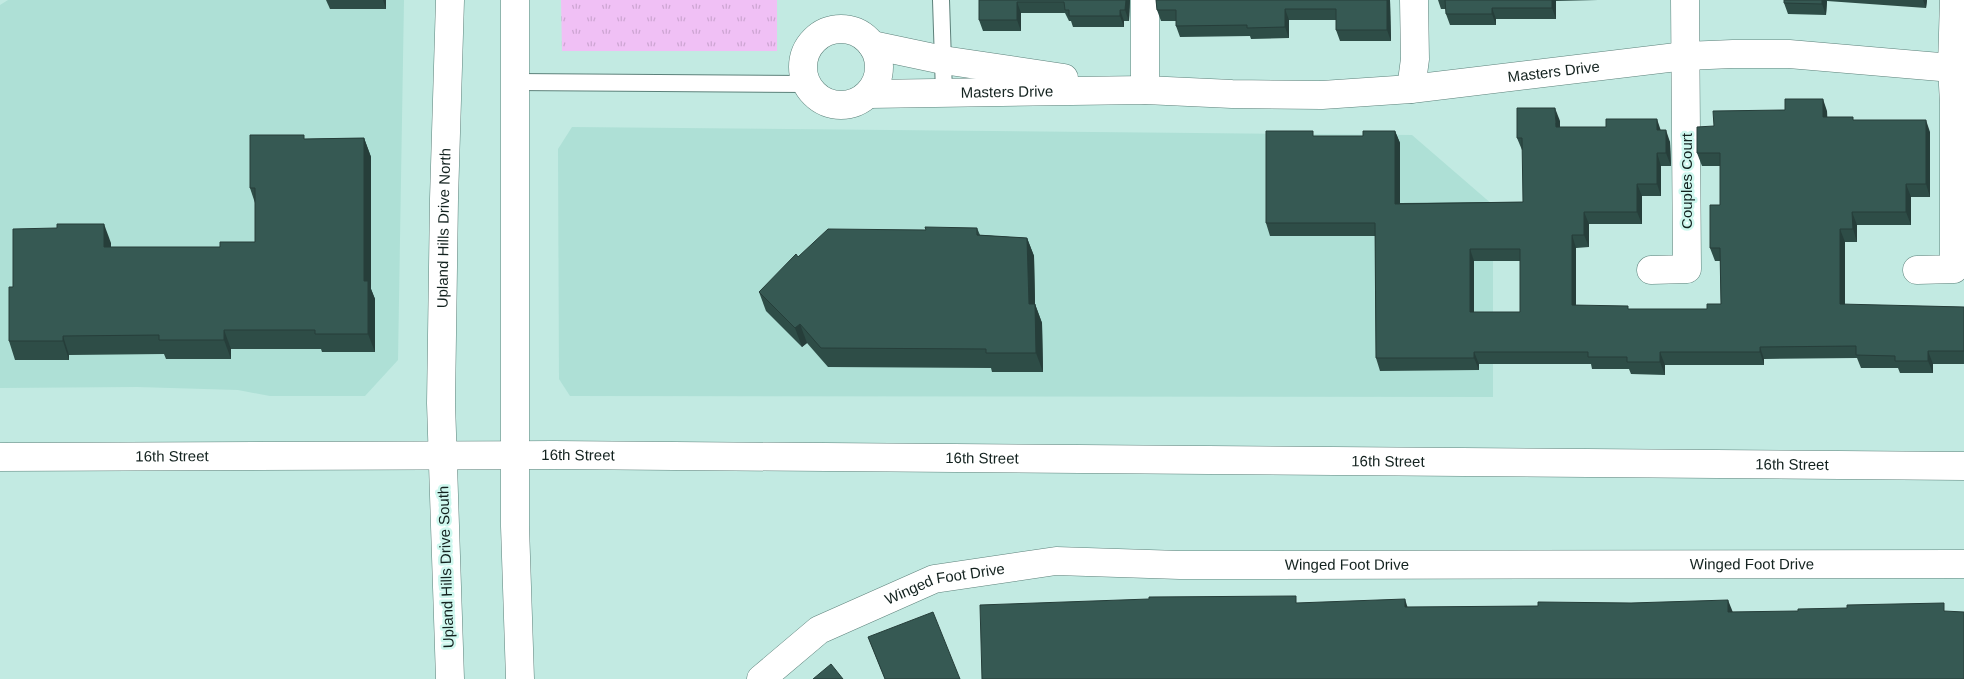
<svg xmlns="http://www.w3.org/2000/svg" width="1964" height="679" viewBox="0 0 1964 679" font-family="Helvetica,sans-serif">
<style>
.built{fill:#aee0d6}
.grass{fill:url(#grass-tufts)}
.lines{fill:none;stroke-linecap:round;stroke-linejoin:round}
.service-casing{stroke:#5c817a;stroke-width:18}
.minor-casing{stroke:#5c817a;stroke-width:29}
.primary-casing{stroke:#5c817a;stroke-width:29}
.service{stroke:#fff;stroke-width:16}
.minor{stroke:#fff;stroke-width:28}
.primary{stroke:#fff;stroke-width:28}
.wall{fill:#2e4d47;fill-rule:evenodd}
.shaded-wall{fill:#263e3a}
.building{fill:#365953;stroke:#263e3a;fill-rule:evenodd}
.labels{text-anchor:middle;stroke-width:5;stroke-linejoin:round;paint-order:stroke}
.street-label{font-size:15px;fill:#13221f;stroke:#cff8ef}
</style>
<defs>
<pattern id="grass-tufts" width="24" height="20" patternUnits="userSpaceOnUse" patternTransform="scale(1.25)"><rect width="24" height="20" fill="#f0c0f5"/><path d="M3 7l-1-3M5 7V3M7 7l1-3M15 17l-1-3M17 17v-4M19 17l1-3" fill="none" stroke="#cda5d2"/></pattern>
</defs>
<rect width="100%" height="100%" fill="#c2eae2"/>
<g class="built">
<polygon points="8,0 404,0 398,360 365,396 270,396 238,390 137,387 0,388 0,5"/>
<polygon points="572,127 1412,135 1493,205 1493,397 570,396 559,379 558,149"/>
</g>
<polygon class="grass" points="561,0 777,0 777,51 562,51"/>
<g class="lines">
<g class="service-casing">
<g id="service">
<polyline points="941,0 944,93"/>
<polyline points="515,82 807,84"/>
</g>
</g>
<g class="minor-casing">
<g id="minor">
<polyline points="515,0 515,526 520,679"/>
<circle cx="841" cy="67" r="38"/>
<polyline points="872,45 943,60 1064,78"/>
<polyline points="1411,89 1415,59 1414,0"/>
<polyline points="1145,90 1145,0"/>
<path id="s1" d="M869 94 1145 90 1232 94 1322 95 1411 89 1685 56 1733 54H1789L1964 69"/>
<polyline points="1651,270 1687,269 1685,0"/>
<polyline points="1917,270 1954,269 1954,103 1952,67 1954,0"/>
<path id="s2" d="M450 679 441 403 444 199 450 0"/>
<path id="s3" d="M761 679 819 630 934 579 1056 561 1180 565 1964 564"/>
</g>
</g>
<g class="primary-casing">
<g id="primary">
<path id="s4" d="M0 457 554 455 1964 466"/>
</g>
</g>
<use href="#service" class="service"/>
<use href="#minor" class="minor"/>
<use href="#primary" class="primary"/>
</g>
<g class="wall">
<polygon points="326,0 386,0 386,9 330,9"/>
<polygon points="979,0 1130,0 1129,21 1124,21 1124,27 1073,27 1071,21 1069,21 1065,13 1021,13 1021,31 983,31 979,20"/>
<polygon points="1156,0 1390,0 1391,41 1340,41 1336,30 1336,20 1289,20 1289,38 1251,39 1250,36 1180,37 1176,26 1176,21 1161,21 1157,10"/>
<polygon points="1438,0 1598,0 1556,1 1556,19 1496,19 1496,25 1450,25 1446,14 1446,9 1441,9"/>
<polygon points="1784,0 1927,0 1926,8 1827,1 1826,15 1788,14 1784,3"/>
<path d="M1827 111V117L1854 120 1930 132V197H1911V225H1857V242H1845V305L1964 307V364H1933V373H1900L1898 368H1861L1857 358 1764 359V365H1665V375L1631 374 1629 369H1592L1591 364H1479V370L1380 371 1376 358 1375 236H1270L1266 223 1315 136H1363L1395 131 1400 143V203L1523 202V150H1522L1517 138 1560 121V127L1661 130 1670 142 1671 166H1661V196H1642V224H1589V247L1576 248V305L1629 309H1707L1721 304 1720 261H1715L1710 248 1720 205V166H1702L1697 153 1714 126ZM1474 261H1520V312H1474Z"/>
<polygon points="364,138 371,157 371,289 375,299 375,352 322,352 321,349 231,349 231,359 166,359 164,354 69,355 69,360 15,360 9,341 13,287 111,243 111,247 220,247 255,242 255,203 250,188 305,139"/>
<polygon points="977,228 980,235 1027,238 1034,256 1035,304 1042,323 1043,372 992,372 991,368 828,367 807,343 802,347 766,311 759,292 798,257 926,230"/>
<polygon points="868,637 960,679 885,679"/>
</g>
<g class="shaded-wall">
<polygon points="383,0 386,0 386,9"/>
<polygon points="1126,0 1130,0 1129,21 1125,10"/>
<polygon points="1387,0 1390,0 1391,41 1387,30"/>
<polygon points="1552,0 1556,0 1556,19 1552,8"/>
<polygon points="1822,0 1826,0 1827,1 1826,15 1822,4"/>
<polygon points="1923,0 1927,0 1926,8"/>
<polygon points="1017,2 1021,13 1021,31 1017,20"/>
<polygon points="1492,8 1496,19 1496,25 1492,14"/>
<polygon points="1285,9 1289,20 1289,38 1285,27"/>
<polygon points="1120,10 1124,21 1124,27 1120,16"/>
<polygon points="1823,99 1827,111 1828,130 1823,117"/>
<polygon points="1555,108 1560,121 1560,140 1556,127"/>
<polygon points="1657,119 1661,131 1657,130"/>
<polygon points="1926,120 1930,132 1930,197 1926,184"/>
<polygon points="1666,130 1670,142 1671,166 1666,153"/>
<polygon points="1395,131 1400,143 1400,216 1395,204"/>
<polygon points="364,138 371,157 371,289 375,299 375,352 368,334 364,281"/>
<polygon points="1657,153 1661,166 1661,196 1657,184"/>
<polygon points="1637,184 1642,196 1642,224 1637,212"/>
<polygon points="1906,184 1911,197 1911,225 1906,212"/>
<polygon points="1584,212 1589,224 1589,247 1584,235"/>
<polygon points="1852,212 1857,225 1857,242 1853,229"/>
<polygon points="104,224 111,243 111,266 104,247"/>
<polygon points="1840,229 1845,242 1845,317 1840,304"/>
<polygon points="1572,235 1576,248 1576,318 1572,305"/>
<polygon points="1027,238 1034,256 1035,304 1042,323 1043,372 1036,353 1029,304"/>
<polygon points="1470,249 1474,261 1474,325 1470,312"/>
<polygon points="800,324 807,343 802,347 795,328"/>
<polygon points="224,330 231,349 231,359 224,340"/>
<polygon points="63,336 69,355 69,360 63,341"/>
<polygon points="1760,347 1764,359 1764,365 1760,352"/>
<polygon points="1928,351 1933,364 1933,373 1928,361"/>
<polygon points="1474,352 1479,364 1479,370 1474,358"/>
<polygon points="1660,352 1665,365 1665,375 1660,362"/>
<polygon points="1405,599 1410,615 1405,607"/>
<polygon points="1728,600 1734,615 1728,612"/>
</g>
<g class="building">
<polygon points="979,0 1126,0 1125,10 1120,10 1120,16 1069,16 1069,10 1065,10 1064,2 1017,2 1017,20 979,20"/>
<polygon points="1156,0 1387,0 1387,30 1336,30 1336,9 1285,9 1285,27 1247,28 1247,25 1176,26 1176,10 1157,10"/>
<polygon points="1445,0 1552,0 1552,8 1492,8 1492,14 1446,14"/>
<polygon points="1784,0 1822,0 1822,4 1784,3"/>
<path d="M1785 99H1823V117H1853V120H1926V184H1906V212H1852L1853 229H1840V304L1964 307V351H1928V361H1895V356L1856 355V346L1760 347V352H1660V362H1627V357H1588V352H1474V358H1376L1375 223H1266V131H1313V136H1363V131H1395V204L1523 202 1522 138H1517V108H1555L1556 127H1606V119H1657V130H1666V153H1657V184H1637V212H1584V235H1572V305L1628 306V309H1707V304H1721L1720 248H1710V205H1720V153H1697V127L1714 126 1713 111 1785 110ZM1470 249H1520V312H1470Z"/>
<polygon points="250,135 304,135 304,139 364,138 364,281 368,281 368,334 315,334 315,330 224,330 224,340 159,340 159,335 63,336 63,341 9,341 9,287 13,287 13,229 57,228 57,224 104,224 104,247 220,247 220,242 255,242 255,188 250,188"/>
<polygon points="925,227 977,228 977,235 1027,238 1029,304 1035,304 1036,353 986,353 986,349 821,348 800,324 795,328 759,292 796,254 798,257 828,229 926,230"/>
<polygon points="1296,596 1296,603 1405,599 1405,607 1538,606 1538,602 1631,603 1728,600 1728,612 1798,611 1798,609 1847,608 1847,605 1944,603 1944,611 1964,612 1964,679 982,679 980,605 1149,599 1149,597"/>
<polygon points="933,612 960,679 885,679 868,637"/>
<polygon points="831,664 843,679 813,679"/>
</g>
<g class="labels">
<g class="street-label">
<text dy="5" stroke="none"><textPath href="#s1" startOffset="686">Masters Drive</textPath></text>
<text dy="5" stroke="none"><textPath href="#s1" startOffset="138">Masters Drive</textPath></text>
<text transform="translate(1687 181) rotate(-90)" y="5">Couples Court</text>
<text dy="5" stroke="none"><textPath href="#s2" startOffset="451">Upland Hills Drive North</textPath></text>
<text dy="5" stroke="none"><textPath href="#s4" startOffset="578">16th Street</textPath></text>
<text dy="5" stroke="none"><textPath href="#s4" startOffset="172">16th Street</textPath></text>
<text dy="5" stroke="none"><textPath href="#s4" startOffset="982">16th Street</textPath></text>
<text dy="5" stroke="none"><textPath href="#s4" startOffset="1388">16th Street</textPath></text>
<text dy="5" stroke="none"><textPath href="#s4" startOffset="1792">16th Street</textPath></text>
<text dy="5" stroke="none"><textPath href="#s3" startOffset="1021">Winged Foot Drive</textPath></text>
<text dy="5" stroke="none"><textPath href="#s3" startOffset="616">Winged Foot Drive</textPath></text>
<text transform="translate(446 567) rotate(-92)" y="5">Upland Hills Drive South</text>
<text dy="5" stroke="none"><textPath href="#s3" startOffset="211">Winged Foot Drive</textPath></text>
</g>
</g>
</svg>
